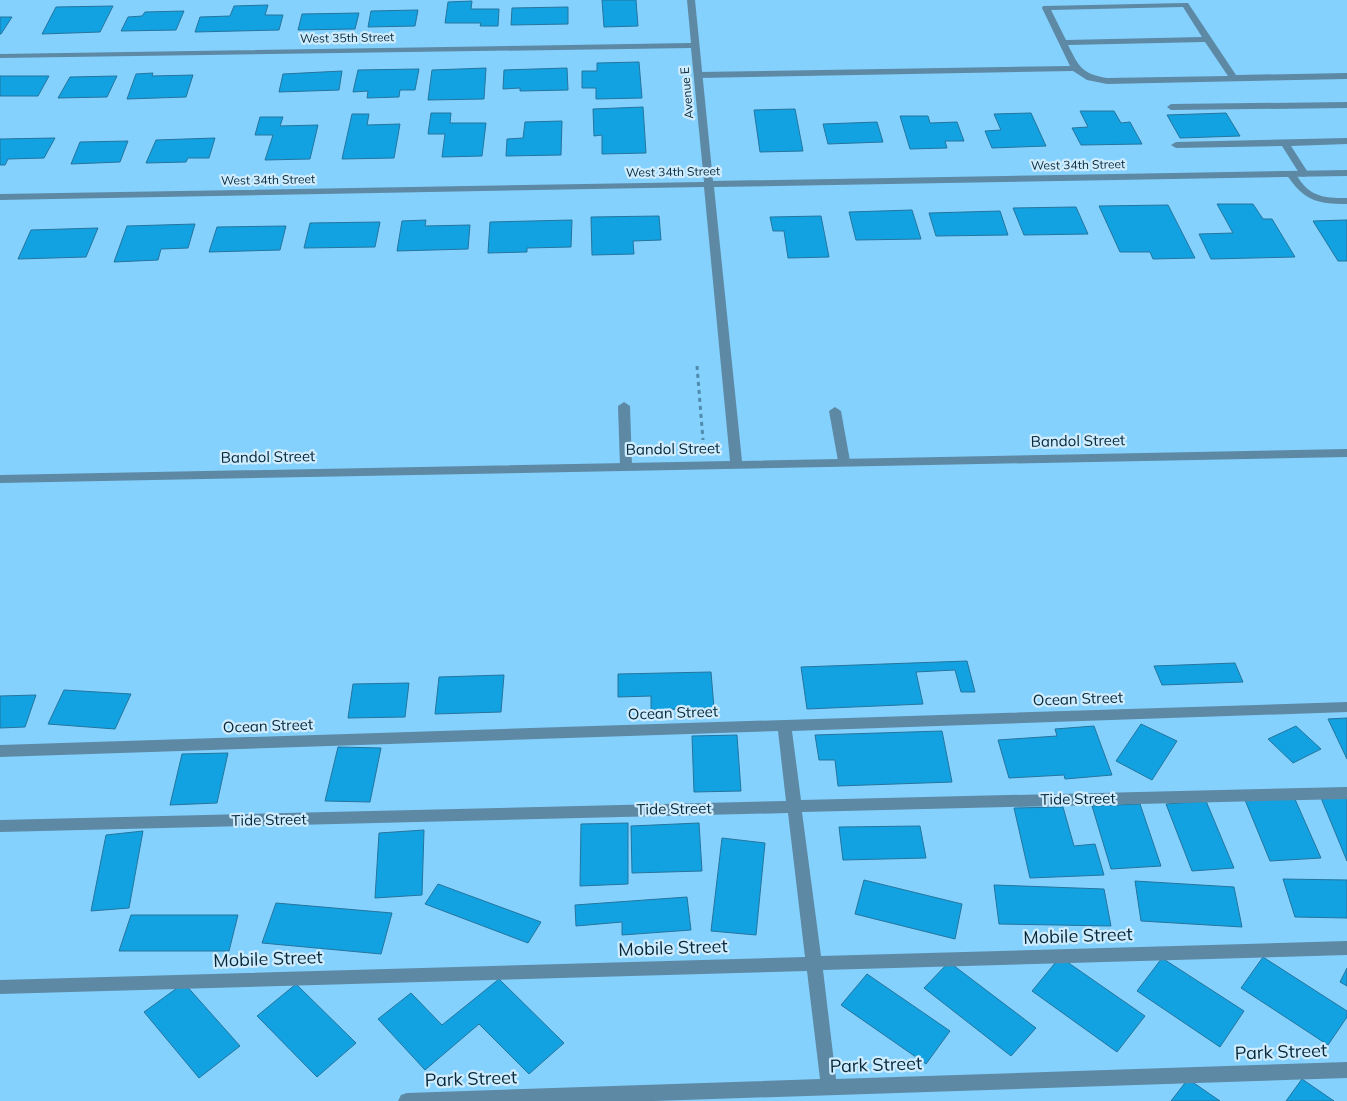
<svg xmlns="http://www.w3.org/2000/svg" width="1347" height="1101" viewBox="0 0 1347 1101" font-family="Mulish,sans-serif">
<style>
.building{fill:#13a2e1;stroke:#24759e}
.lines{fill:none;stroke-linecap:round;stroke-linejoin:round}
.path{stroke:#508bad;stroke-width:3;stroke-dasharray:4 4;stroke-linecap:butt}
.lane{fill:#5d89a4;fill-rule:evenodd}
.street{fill:#5d89a4;fill-rule:evenodd}
.labels{text-anchor:middle;stroke-width:4.5;stroke-linejoin:round;paint-order:stroke}
.far-street-label{font-size:12px;fill:#052738;stroke:#ceecfe}
.street-label{font-size:15px;fill:#052738;stroke:#ceecfe}
.near-street-label{font-size:18px;fill:#052738;stroke:#ceecfe}
</style>
<rect width="100%" height="100%" fill="#84d1fe"/>
<g class="building">
<polygon points="602,0 636,0 638,26 604,27"/>
<polygon points="472,1 471,9 499,9 498,26 480,26 481,23 445,23 448,2"/>
<polygon points="268,5 265,15 283,15 279,30 195,32 200,17 230,16 234,6"/>
<polygon points="113,6 100,32 42,34 56,7"/>
<polygon points="568,7 568,24 511,25 512,8"/>
<polygon points="418,10 415,26 368,27 371,11"/>
<polygon points="184,11 176,30 121,31 128,17 142,16 145,12"/>
<polygon points="359,13 355,29 298,30 302,14"/>
<polygon points="0,17 12,17 1,34 0,34"/>
<polygon points="639,62 642,98 596,99 596,88 582,88 582,71 597,71 597,63"/>
<polygon points="486,68 484,99 428,100 432,70"/>
<polygon points="567,68 568,90 520,91 520,88 503,89 504,70"/>
<polygon points="419,69 415,90 400,90 399,97 367,98 368,91 353,92 358,70"/>
<polygon points="342,71 339,90 279,92 283,74"/>
<polygon points="153,73 152,76 193,75 186,97 127,99 136,74"/>
<polygon points="0,76 49,76 38,96 0,96"/>
<polygon points="117,76 107,97 58,98 70,77"/>
<polygon points="643,107 646,153 602,154 602,135 594,136 593,109"/>
<polygon points="795,109 803,151 760,152 754,110"/>
<polygon points="1080,111 1114,111 1121,123 1130,122 1142,144 1081,145 1072,128 1088,127"/>
<polygon points="431,113 451,113 450,123 486,123 482,156 442,157 445,134 428,134"/>
<polygon points="1031,113 1046,146 992,148 985,131 1001,130 994,114"/>
<polygon points="1226,113 1240,136 1180,138 1167,115"/>
<polygon points="352,114 369,114 367,125 400,124 394,158 342,159"/>
<polygon points="900,116 928,116 930,123 957,122 964,141 945,141 947,148 910,149"/>
<polygon points="260,117 283,117 280,126 318,125 310,159 265,160 273,135 255,135"/>
<polygon points="562,121 561,155 506,156 507,139 523,138 525,122"/>
<polygon points="877,122 883,142 828,144 823,124"/>
<polygon points="55,138 44,158 8,159 5,165 0,165 0,139"/>
<polygon points="215,138 209,158 188,158 186,162 146,163 156,140"/>
<polygon points="128,141 120,162 71,164 80,142"/>
<polygon points="1217,204 1253,204 1263,219 1272,219 1295,257 1211,259 1199,234 1233,233"/>
<polygon points="1168,205 1195,258 1153,259 1150,252 1120,252 1099,206"/>
<polygon points="1076,207 1088,234 1024,235 1013,208"/>
<polygon points="912,210 921,239 856,240 849,212"/>
<polygon points="1000,211 1008,235 936,236 929,213"/>
<polygon points="659,216 661,240 633,241 634,254 592,255 591,217"/>
<polygon points="821,216 829,257 788,258 784,231 773,231 770,217"/>
<polygon points="426,220 425,226 470,225 468,249 397,251 402,221"/>
<polygon points="572,220 571,247 527,248 527,252 488,253 490,222"/>
<polygon points="1347,220 1347,261 1338,261 1313,221"/>
<polygon points="380,222 375,247 304,248 310,223"/>
<polygon points="195,224 188,248 161,249 158,260 114,262 127,226"/>
<polygon points="286,226 280,250 209,252 217,227"/>
<polygon points="98,228 86,257 18,259 31,230"/>
<polygon points="967,661 975,692 961,692 955,670 916,672 923,704 807,709 801,667"/>
<polygon points="1235,663 1243,682 1162,685 1154,666"/>
<polygon points="711,672 714,708 651,710 651,696 618,697 618,674"/>
<polygon points="504,675 501,712 435,714 439,677"/>
<polygon points="409,683 405,717 348,718 353,684"/>
<polygon points="64,690 131,694 115,729 48,724"/>
<polygon points="36,695 25,727 0,728 0,696"/>
<polygon points="1347,718 1347,759 1328,719"/>
<polygon points="1141,724 1177,741 1152,780 1116,761"/>
<polygon points="1094,726 1112,775 1065,779 1064,775 1009,778 998,740 1057,736 1055,729"/>
<polygon points="1296,726 1321,749 1293,763 1268,739"/>
<polygon points="942,731 952,782 838,786 835,760 819,760 815,735"/>
<polygon points="737,735 741,791 694,792 692,736"/>
<polygon points="338,747 381,748 370,802 325,801"/>
<polygon points="228,753 217,803 170,805 182,754"/>
<polygon points="1294,797 1321,858 1270,861 1245,800"/>
<polygon points="1347,797 1347,861 1321,798"/>
<polygon points="1206,801 1234,868 1192,871 1166,804"/>
<polygon points="1140,804 1161,866 1111,869 1092,806"/>
<polygon points="1063,807 1074,846 1095,844 1104,875 1030,878 1014,808"/>
<polygon points="628,823 628,884 580,886 581,824"/>
<polygon points="699,823 702,871 632,873 631,826"/>
<polygon points="920,826 926,858 843,860 839,827"/>
<polygon points="424,830 422,895 375,898 379,833"/>
<polygon points="143,831 129,908 91,911 106,835"/>
<polygon points="722,838 765,843 756,935 711,931"/>
<polygon points="1283,879 1347,880 1347,918 1295,917"/>
<polygon points="864,880 962,904 955,939 855,914"/>
<polygon points="1135,881 1234,887 1242,927 1141,921"/>
<polygon points="438,884 541,922 528,943 425,904"/>
<polygon points="994,885 1104,889 1111,926 999,924"/>
<polygon points="687,897 691,930 622,935 622,922 576,926 575,905"/>
<polygon points="276,903 392,913 381,954 262,943"/>
<polygon points="131,915 238,915 229,951 119,951"/>
<polygon points="1060,957 1145,1016 1117,1052 1032,991"/>
<polygon points="1263,957 1347,1011 1347,1017 1328,1045 1241,988"/>
<polygon points="1162,958 1244,1011 1220,1047 1137,991"/>
<polygon points="949,962 1036,1028 1011,1056 924,988"/>
<polygon points="1347,968 1347,986 1340,982"/>
<polygon points="867,974 950,1031 926,1064 841,1005"/>
<polygon points="499,979 564,1043 529,1074 479,1024 425,1070 378,1019 411,993 442,1025"/>
<polygon points="184,983 240,1046 199,1078 144,1012"/>
<polygon points="296,984 356,1043 317,1077 257,1016"/>
<polygon points="1188,1079 1220,1101 1171,1101"/>
<polygon points="1302,1079 1334,1101 1286,1101"/>
</g>
<g class="lines">
<polyline class="path" points="697,366 703,440"/>
<g class="lane">
<path d="M1185 3H1188L1236 75 1347 73V79L1107 84 1087 80 1073 71 698 78 694 75 698 72 1070 66 1042 8 1043 6ZM1183 7 1202 37 1066 40 1051 10ZM1205 42 1228 76 1107 78C1082 74 1079 67 1068 45Z"/>
<polygon points="1347,102 1347,108 1171,110 1167,107 1171,104"/>
<polygon points="1347,138 1347,144 1291,146 1309,174 1304,177 1301,176 1282,146 1176,148 1171,145 1176,142"/>
<path d="M1291 171C1296 173 1298 178 1302 183 1314 198 1329 198 1347 198V204C1315 204 1304 200 1286 174Z"/>
<polygon points="624,402 630,406 632,466 626,470 620,466 618,406"/>
<polygon points="835,407 841,411 850,461 844,465 838,461 829,411"/>
<polygon points="1347,702 1347,712 792,731 801,800 1347,787 1347,799 802,812 821,956 1347,941 1347,955 823,970 836,1079 1347,1062 1347,1078 654,1101 398,1101 401,1095 407,1093 820,1079 807,971 0,994 0,980 805,957 788,813 0,832 0,820 786,801 778,731 0,757 0,745"/>
</g>
<polygon class="street" points="687,0 695,0 713,181 1347,170 1347,176 714,187 742,461 1347,449 1347,457 0,483 0,475 730,461 704,187 0,200 0,194 704,182 691,48 0,58 0,54 691,43"/>
</g>
<g class="labels">
<g class="far-street-label">
<text transform="translate(347 38) rotate(-1)" y="4">West 35th Street</text>
<text transform="translate(687 93) rotate(-95)" y="4">Avenue E</text>
<text transform="translate(1078 165) rotate(-1)" y="4">West 34th Street</text>
<text transform="translate(673 172) rotate(-1)" y="4">West 34th Street</text>
<text transform="translate(268 180) rotate(-1)" y="4">West 34th Street</text>
</g>
<g class="street-label">
<text transform="translate(1078 441) rotate(-1)" y="5">Bandol Street</text>
<text transform="translate(673 449) rotate(-1)" y="5">Bandol Street</text>
<text transform="translate(268 457) rotate(-1)" y="5">Bandol Street</text>
<text transform="translate(1078 699) rotate(-2)" y="5">Ocean Street</text>
<text transform="translate(673 713) rotate(-2)" y="5">Ocean Street</text>
<text transform="translate(268 726) rotate(-2)" y="5">Ocean Street</text>
<text transform="translate(1078 799) rotate(-1)" y="5">Tide Street</text>
<text transform="translate(674 809) rotate(-1)" y="5">Tide Street</text>
<text transform="translate(269 820) rotate(-1)" y="5">Tide Street</text>
</g>
<g class="near-street-label">
<text transform="translate(1078 936) rotate(-2)" y="6">Mobile Street</text>
<text transform="translate(673 948) rotate(-2)" y="6">Mobile Street</text>
<text transform="translate(268 959) rotate(-2)" y="6">Mobile Street</text>
<text transform="translate(1281 1052) rotate(-2)" y="6">Park Street</text>
<text transform="translate(876 1065) rotate(-2)" y="6">Park Street</text>
<text transform="translate(471 1079) rotate(-2)" y="6">Park Street</text>
</g>
</g>
</svg>
